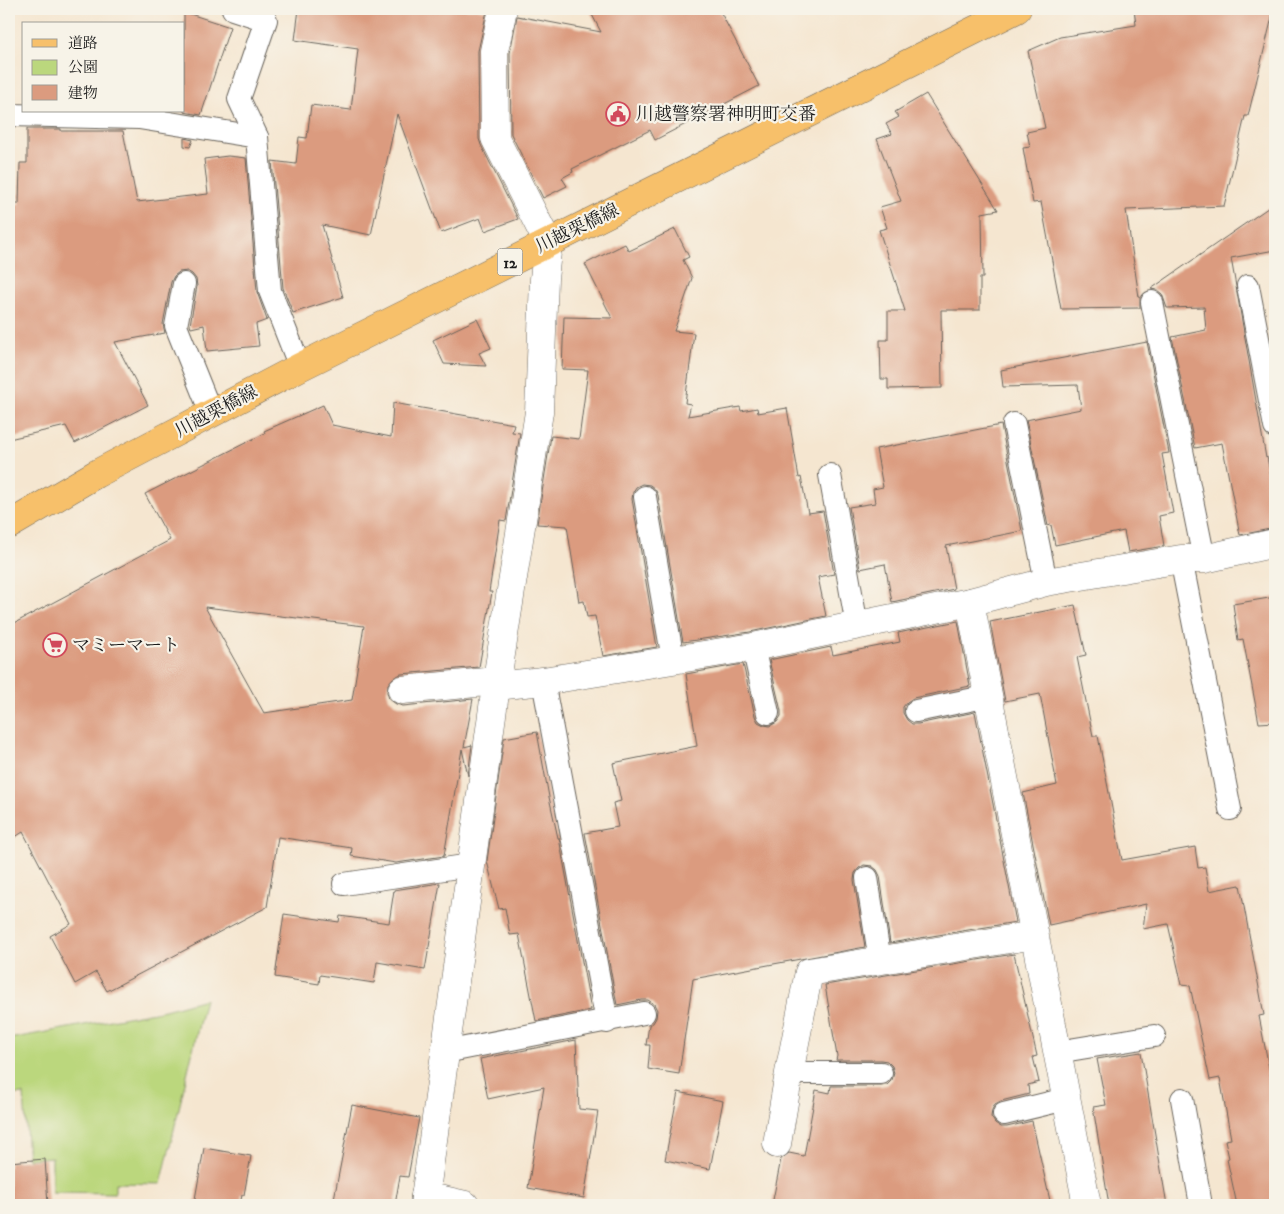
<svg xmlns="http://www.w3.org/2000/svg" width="1284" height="1214" viewBox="0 0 1284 1214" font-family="'IM FELL DW Pica','Noto Serif JP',serif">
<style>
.green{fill:#bbd77d;stroke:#6c7a4c}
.building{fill:#db9b7f;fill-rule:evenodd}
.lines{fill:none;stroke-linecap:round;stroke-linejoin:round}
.lane-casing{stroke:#68635b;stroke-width:24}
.street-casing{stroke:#68635b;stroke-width:29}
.primary-casing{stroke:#68635b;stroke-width:29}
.lane{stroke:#fff;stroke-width:22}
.street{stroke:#fff;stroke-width:28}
.primary{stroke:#f7c06b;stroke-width:28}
.labels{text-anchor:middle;stroke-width:4.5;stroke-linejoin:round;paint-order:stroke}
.shield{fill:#f7f3e8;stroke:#5e5c59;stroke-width:1}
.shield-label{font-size:16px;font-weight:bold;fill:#1c1c1c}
.poi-label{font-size:18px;fill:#1c1c1c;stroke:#f7f3e8;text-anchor:start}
.street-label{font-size:18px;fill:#1c1c1c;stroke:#f7f3e8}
</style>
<rect width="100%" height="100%" fill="#f7f3e8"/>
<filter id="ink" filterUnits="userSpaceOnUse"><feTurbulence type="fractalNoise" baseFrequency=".02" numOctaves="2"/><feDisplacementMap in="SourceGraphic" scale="10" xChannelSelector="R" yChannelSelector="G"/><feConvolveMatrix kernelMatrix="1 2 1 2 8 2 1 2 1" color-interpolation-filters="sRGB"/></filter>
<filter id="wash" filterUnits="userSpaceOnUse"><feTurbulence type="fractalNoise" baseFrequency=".0096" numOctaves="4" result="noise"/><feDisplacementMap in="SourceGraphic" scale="20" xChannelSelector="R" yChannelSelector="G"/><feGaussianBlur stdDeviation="1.12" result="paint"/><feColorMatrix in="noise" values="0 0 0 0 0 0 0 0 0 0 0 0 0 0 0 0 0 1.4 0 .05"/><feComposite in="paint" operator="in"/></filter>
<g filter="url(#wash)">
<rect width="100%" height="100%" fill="#f5e6d0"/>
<polygon class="green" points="205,999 161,1184 115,1183 115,1193 52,1192 52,1157 28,1159 24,1094 9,1095 9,1039 165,1010"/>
<g id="blocks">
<g class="building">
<polygon points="299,9 477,9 487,11 478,51 479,139 481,145 518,219 485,231 480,218 441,233 397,114 371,235 322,225 343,297 293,313 283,288 272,161 296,164 299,137 307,138 311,105 351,110 358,49 295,40"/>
<polygon points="589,9 719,9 759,86 655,140 650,130 572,169 573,172 562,178 567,186 543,198 511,134 510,53 517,16 601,32"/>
<polygon points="1134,9 1274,9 1248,116 1245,116 1224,206 1126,210 1139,297 1140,297 1140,308 1061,309 1041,202 1033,203 1023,148 1030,147 1027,132 1045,128 1028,51 1060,37 1136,25"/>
<polygon points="184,12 230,27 201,115 184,112"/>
<polygon points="926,94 998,210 982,213 983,278 980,278 980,310 941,310 942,388 888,389 888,379 881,379 880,340 888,340 888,311 905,311 879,230 887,228 880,207 901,201 877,139 892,134 886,124 899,117 895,112"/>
<polygon points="27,129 61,129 61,131 123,131 137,202 208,194 204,159 228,156 246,158 257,292 267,320 256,324 259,346 207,351 204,325 191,328 190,325 197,286 196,279 192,274 187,271 179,272 174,276 171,282 163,324 165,333 115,342 148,405 75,443 66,426 9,439 9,204 19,204 20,163 27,163"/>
<polygon points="184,138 193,140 190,147 184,146"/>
<polygon points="1275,203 1275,250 1231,258 1266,458 1267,457 1275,497 1275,528 1240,535 1222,443 1195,448 1172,337 1206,330 1204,307 1167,308 1162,294 1157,290 1151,289"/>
<polygon points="675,229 689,257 683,260 692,278 674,331 694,333 685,403 691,404 688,416 740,407 741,411 757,408 758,413 787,408 799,478 801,477 808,513 823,511 834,574 818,577 826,616 750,632 683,642 658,495 655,489 650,485 642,484 636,487 633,492 632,499 657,647 603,656 595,616 587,617 584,601 579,602 567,526 537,524 551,436 579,439 588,370 562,369 564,317 612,318 585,264 625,244 629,251"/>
<polygon points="477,319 491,348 479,353 486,366 444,364 433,340"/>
<polygon points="1147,342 1169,453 1162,454 1173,513 1159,516 1164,546 1128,552 1124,531 1055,545 1051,525 1048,526 1026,420 1081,409 1078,385 1003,387 1001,370"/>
<path d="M393 403 514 424 512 432 520 433 506 521 500 520 489 592H492L479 667 401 674 393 678 388 684 387 692 389 699 396 704 403 706 473 699 464 747 472 745 468 776 462 749 444 856 396 863 351 856 352 848 278 837 267 907 107 991 96 972 75 984 50 936 71 924 23 832 9 841V626L170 540 145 494 265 433 264 431 323 405 332 425 391 437ZM205 607 364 626 352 700 264 713Z"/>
<polygon points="1001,425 1022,531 946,546 954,589 892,602 885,564 860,569 849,507 875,503 873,489 883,487 876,449"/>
<polygon points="1275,597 1275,722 1259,723 1243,639 1238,640 1233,604"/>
<polygon points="1075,605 1086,655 1077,657 1093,736 1098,736 1122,860 1195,847 1198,868 1205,867 1209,891 1240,885 1264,1015 1259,1016 1275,1099 1275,1205 1237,1205 1227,1159 1229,1158 1225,1140 1231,1139 1220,1078 1210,1080 1190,986 1182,985 1168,924 1143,929 1146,904 1049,925 1023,793 1057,785 1040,694 1005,701 990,622"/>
<polygon points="958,621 970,686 913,698 907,702 903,707 903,713 907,720 912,724 918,724 975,712 1016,922 890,943 880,876 877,870 872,866 864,865 859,868 855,873 854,880 865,947 693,979 679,1074 648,1069 650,1045 646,1045 649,1025 653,1023 656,1018 657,1010 654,1004 648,1000 641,1000 617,1005 585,833 618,827 613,803 621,801 613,763 697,746 686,674 743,664 755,716 758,722 764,725 770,726 777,722 781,716 781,711 769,660 831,647 833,655 900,642 898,633"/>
<polygon points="537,732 549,797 558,838 559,838 591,1010 536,1021 519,934 510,935 505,908 499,909 487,861 504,738"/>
<polygon points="440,883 425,970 377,962 374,983 320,975 319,984 275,977 284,914 339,922 340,916 389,923 394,890"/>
<polygon points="1014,954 1037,1056 1033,1057 1039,1082 1028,1085 1029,1094 1001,1101 995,1104 992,1110 991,1117 995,1123 1001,1127 1007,1127 1032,1121 1051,1205 772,1205 781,1159 789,1153 804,1156 816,1090 830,1093 831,1086 881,1086 887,1085 892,1080 894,1073 892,1066 887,1061 881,1060 836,1060 837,1056 825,985"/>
<polygon points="576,1040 579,1109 598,1111 584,1198 528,1188 544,1087 488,1099 480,1059"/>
<polygon points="1141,1052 1167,1205 1109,1205 1093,1107 1106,1105 1097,1059"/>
<polygon points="678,1092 723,1101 710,1169 665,1160"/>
<polygon points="352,1105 419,1118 408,1177 400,1176 395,1205 367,1205 334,1199"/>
<polygon points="204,1148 251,1156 244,1195 242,1195 240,1205 194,1205"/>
<polygon points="45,1159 48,1205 9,1205 9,1162"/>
</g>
</g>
</g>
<g filter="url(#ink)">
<use href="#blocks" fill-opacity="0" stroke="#68635b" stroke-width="1"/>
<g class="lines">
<g class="lane-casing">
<g id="lane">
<polyline points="233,9 266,20 239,99 257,137 270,291 300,367"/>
<polyline points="9,115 139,118 257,137"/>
<polyline points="184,284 176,326 211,413"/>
<polyline points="1248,286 1275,427"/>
<polyline points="1152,302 1204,559"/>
<polyline points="1014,424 1046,582"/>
<polyline points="830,475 857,626"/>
<polyline points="645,497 673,660"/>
<polyline points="1181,559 1230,809"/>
<polyline points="753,647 768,713"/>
<polyline points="543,681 607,1022"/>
<polyline points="916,711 989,696"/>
<polyline points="867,878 880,961"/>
<polyline points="344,884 471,865"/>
<polyline points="445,1052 644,1013"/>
<polyline points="1057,1052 1154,1036"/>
<polyline points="789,1073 881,1073"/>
<polyline points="1182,1099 1201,1205"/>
<polyline points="1004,1114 1066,1099"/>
</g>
</g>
<g class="street-casing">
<g id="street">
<polyline points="970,602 1087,1205"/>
<polyline points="496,686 543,681 753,647 970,602 1046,582 1181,559 1204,559 1275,543"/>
<polyline points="402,690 497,681"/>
<polyline points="777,1144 789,1073 809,972 1034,935"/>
<polyline points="425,1196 465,1205"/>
<polyline points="424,1205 496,686 539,412 544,279 548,243 495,138 494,51 503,9"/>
</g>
</g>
<g class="primary-casing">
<polyline id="primary" points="9,525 96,474 300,367 1017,9"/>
</g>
<use href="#lane" class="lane"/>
<use href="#street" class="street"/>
<use href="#primary" class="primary"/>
</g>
</g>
<defs>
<g id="civic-ring" transform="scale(1.25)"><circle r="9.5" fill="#f7f3e8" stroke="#d1495b" stroke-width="1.5"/><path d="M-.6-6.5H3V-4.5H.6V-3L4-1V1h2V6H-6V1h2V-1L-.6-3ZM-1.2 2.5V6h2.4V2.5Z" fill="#d1495b"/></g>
<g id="supermarket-ring" transform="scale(1.25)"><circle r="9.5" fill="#f7f3e8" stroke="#d1495b" stroke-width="1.5"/><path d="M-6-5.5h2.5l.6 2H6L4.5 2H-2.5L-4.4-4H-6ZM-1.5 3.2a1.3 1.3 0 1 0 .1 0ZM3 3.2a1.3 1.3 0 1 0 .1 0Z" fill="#d1495b"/></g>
</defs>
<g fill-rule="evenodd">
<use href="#civic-ring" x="618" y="114"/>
<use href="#supermarket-ring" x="55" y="645"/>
</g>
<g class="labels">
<rect class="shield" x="497.5" y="248.5" width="25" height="27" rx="4"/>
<g class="shield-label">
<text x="510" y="268">12</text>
</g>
<g class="poi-label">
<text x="636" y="120">川越警察署神明町交番</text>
<text x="72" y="651">マミーマート</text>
</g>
<g class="street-label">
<text transform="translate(577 228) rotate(-26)" y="6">川越栗橋線</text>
<text transform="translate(216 411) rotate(-28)" y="6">川越栗橋線</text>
</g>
</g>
<rect width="1284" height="1214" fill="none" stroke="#f7f3e8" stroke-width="30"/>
<rect x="22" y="22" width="162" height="90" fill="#f7f3e8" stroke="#9f9d96"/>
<rect x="32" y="39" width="25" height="8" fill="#f7c06b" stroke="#9f9d96"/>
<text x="68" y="48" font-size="15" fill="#1c1c1c">道路</text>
<rect x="32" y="60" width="25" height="15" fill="#bbd77d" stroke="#9f9d96"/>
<text x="68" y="72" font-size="15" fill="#1c1c1c">公園</text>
<rect x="32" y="85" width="25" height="15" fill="#db9b7f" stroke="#9f9d96"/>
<text x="68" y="98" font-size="15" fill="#1c1c1c">建物</text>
</svg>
